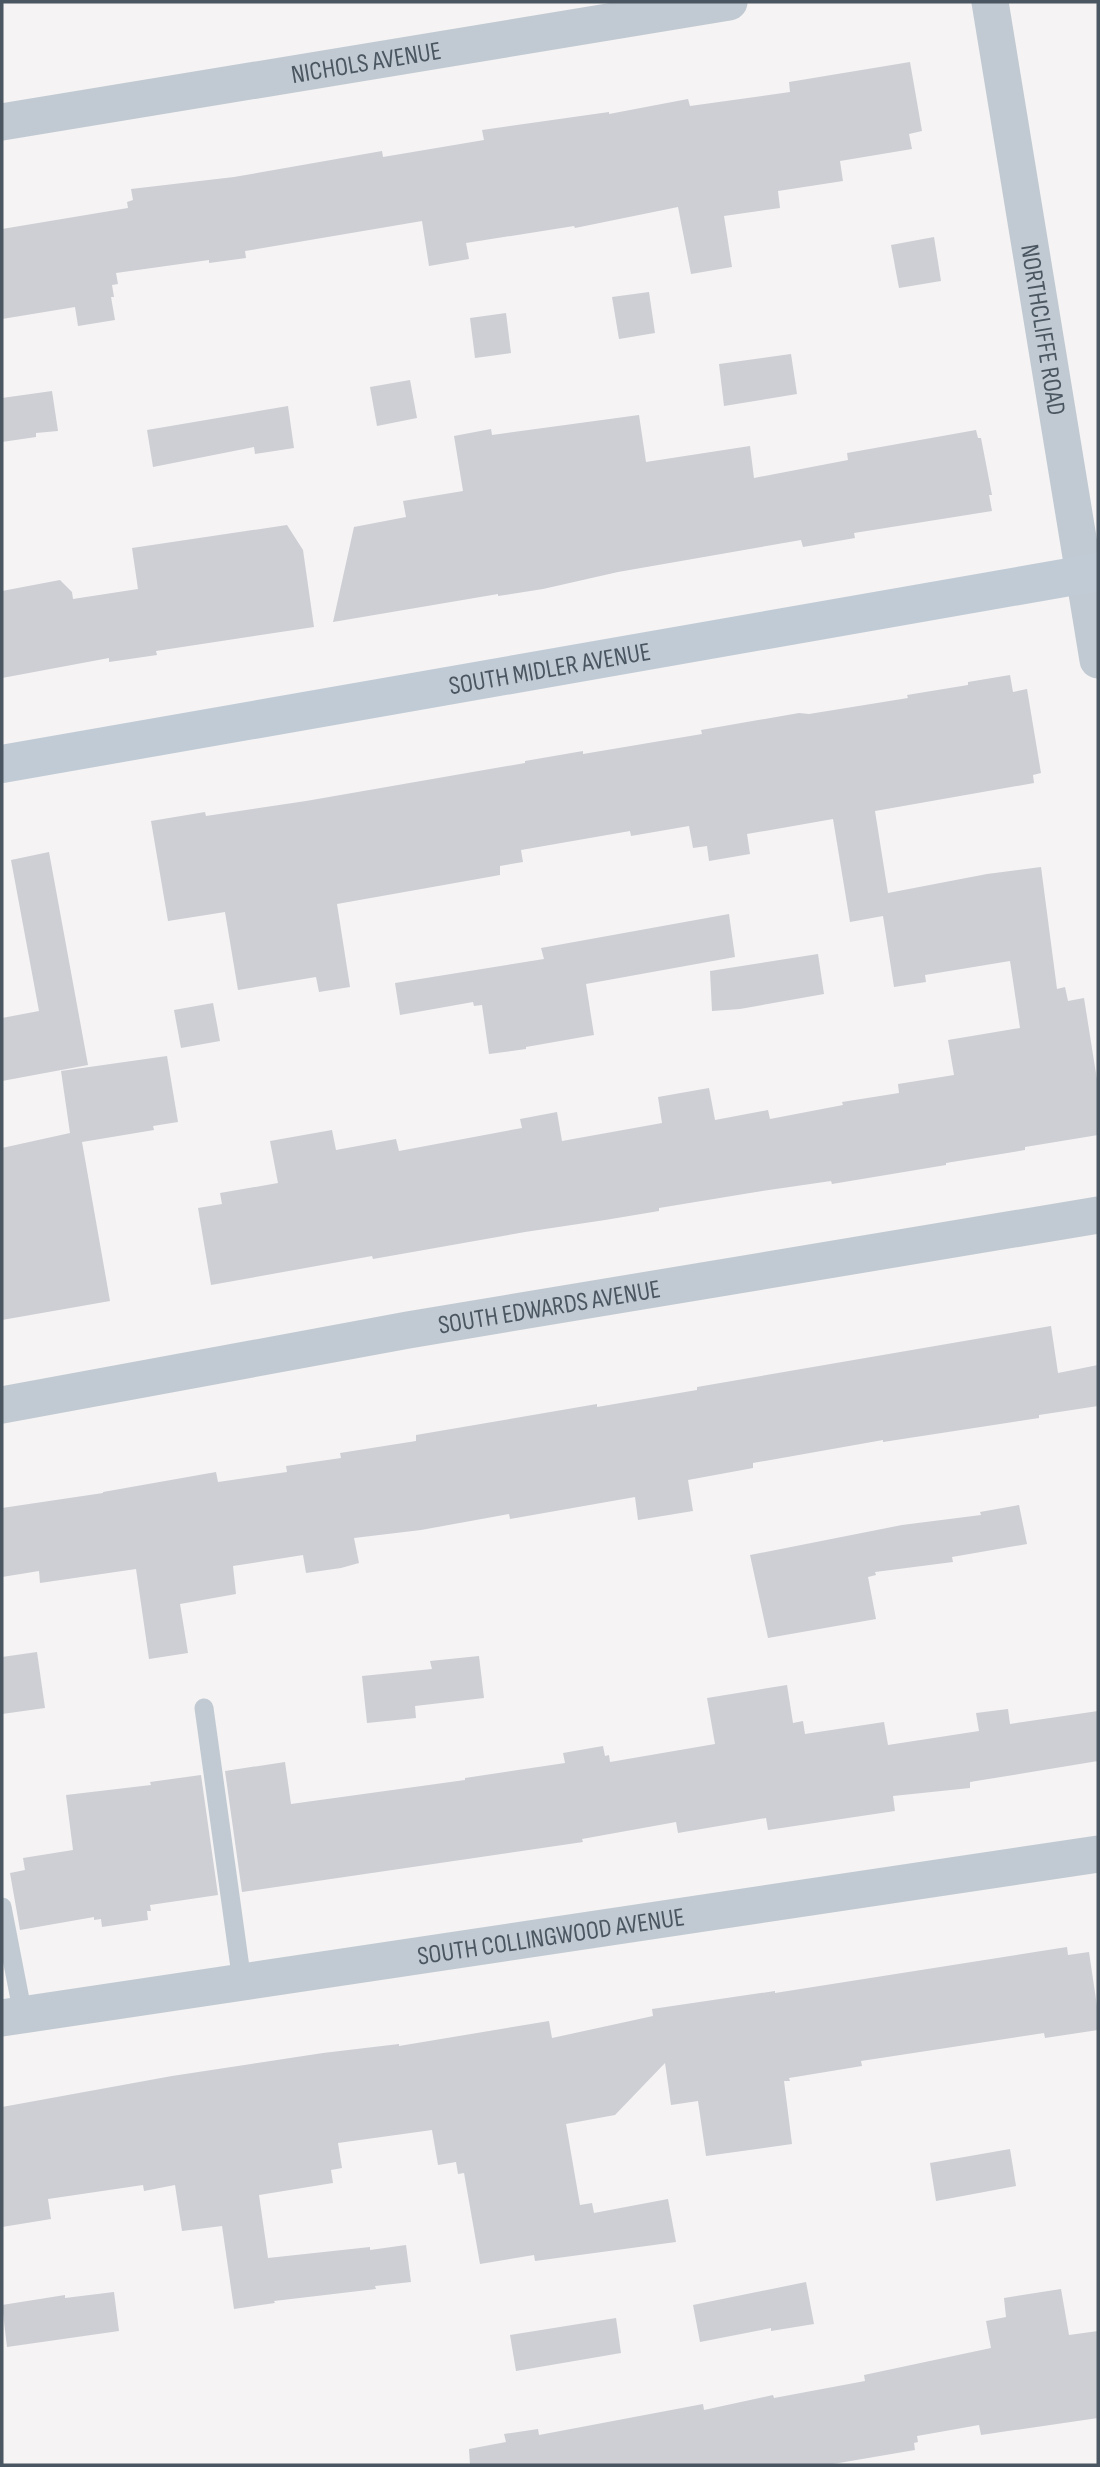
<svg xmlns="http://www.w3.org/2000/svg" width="1100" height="2467" viewBox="0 0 1100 2467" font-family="'Sofia Sans Condensed',sans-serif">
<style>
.building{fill:#cdcfd5}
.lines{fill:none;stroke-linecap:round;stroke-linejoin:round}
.lane{stroke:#c1cad2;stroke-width:19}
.street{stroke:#c1cad2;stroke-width:37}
.secondary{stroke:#c1cbd6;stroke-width:38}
.labels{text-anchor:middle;stroke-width:6;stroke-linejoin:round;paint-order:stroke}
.street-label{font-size:26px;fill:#4a5661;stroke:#fff}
</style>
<rect width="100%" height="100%" fill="#f5f3f3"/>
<g class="building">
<polygon points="910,62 922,131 909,134 912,149 840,161 843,181 778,191 780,208 724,216 732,267 691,274 678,207 575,228 574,226 466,243 469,259 429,266 422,221 245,251 246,258 209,263 209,260 116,273 118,284 112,285 114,297 111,297 115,320 78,326 75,307 2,319 2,229 128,208 127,202 133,200 131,189 234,177 382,151 383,157 484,140 482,130 609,112 609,114 688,99 690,106 790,92 789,82"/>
<polygon points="934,237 941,281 899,288 891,245"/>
<polygon points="649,292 655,333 619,339 612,297"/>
<polygon points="506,313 511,353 475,358 470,318"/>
<polygon points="791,354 797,394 724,406 719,364"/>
<polygon points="410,380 417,418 377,426 370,387"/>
<polygon points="52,391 58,431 36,433 36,437 2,442 2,398"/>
<polygon points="288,406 294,448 255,454 254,447 153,467 147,430"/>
<polygon points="639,415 646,462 750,446 754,478 848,460 847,453 976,430 978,438 981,438 992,495 989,495 992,511 854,533 855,538 803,547 801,540 618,572 543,589 498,596 498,594 333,622 354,527 406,517 403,501 463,491 454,436 491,429 492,435"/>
<polygon points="287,525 303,550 314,627 156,651 157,655 109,662 109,658 2,678 2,591 60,580 72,592 73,599 138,589 132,548"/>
<polygon points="1010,675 1013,692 1027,689 1041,773 1033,775 1034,783 875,811 888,893 987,874 1041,867 1057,989 1065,987 1068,1001 1084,998 1098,1086 1098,1135 1025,1147 1025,1150 946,1163 946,1165 832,1184 831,1181 756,1192 659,1208 659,1211 605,1220 525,1232 373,1259 372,1256 211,1285 198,1208 222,1204 220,1193 278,1183 270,1141 332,1130 336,1150 396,1139 399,1151 522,1128 520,1119 557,1112 562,1141 662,1123 658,1097 709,1088 715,1120 768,1110 770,1119 843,1105 842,1102 899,1093 898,1084 954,1075 948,1040 1020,1028 1010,961 925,975 926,982 894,987 883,916 850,922 833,819 747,834 750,854 709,861 707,846 693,848 689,826 631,836 630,831 521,850 523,862 500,866 500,875 337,904 350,987 319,992 316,977 238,990 225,912 168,921 151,821 205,812 206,816 306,801 525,763 525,761 583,751 583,754 702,734 701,730 799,713 809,714 908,698 907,695 968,685 968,682"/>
<polygon points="49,852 88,1065 2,1081 2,1018 39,1011 11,860"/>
<polygon points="729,914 735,957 586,984 594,1035 526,1047 526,1049 489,1054 482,1005 474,1006 473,1002 400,1015 395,983 544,959 541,948"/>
<polygon points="818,954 824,994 740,1009 712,1011 710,971"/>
<polygon points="213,1003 220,1041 181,1048 174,1010"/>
<polygon points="167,1056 178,1122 153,1126 154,1130 82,1142 110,1301 2,1320 2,1148 70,1133 61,1071"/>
<polygon points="1051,1326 1058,1373 1098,1365 1098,1406 1039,1415 1039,1418 883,1442 883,1440 753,1463 753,1468 688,1480 693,1511 638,1520 635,1497 510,1519 509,1514 421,1530 354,1538 359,1563 341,1568 306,1573 303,1555 233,1566 236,1594 180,1604 188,1653 149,1659 136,1569 40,1583 39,1571 2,1577 2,1508 103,1493 103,1492 216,1472 218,1482 287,1472 286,1466 341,1458 340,1453 416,1441 416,1435 597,1404 597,1407 697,1390 697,1387"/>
<polygon points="1019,1505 1027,1544 952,1557 953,1562 875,1572 876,1575 868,1577 876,1619 768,1638 750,1555 902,1525 981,1515 980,1512"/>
<polygon points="37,1652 45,1708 2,1714 2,1657"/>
<polygon points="479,1656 484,1698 415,1706 416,1718 367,1723 362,1676 432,1669 430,1661"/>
<polygon points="787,1685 793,1723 803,1721 805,1734 884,1722 888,1745 979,1731 976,1713 1008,1709 1010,1724 1098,1711 1098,1761 970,1782 970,1788 893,1796 895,1811 848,1818 768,1830 766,1818 678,1833 676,1822 582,1839 583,1842 242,1892 225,1771 285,1762 291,1804 465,1780 465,1778 565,1763 563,1753 603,1746 605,1756 609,1755 610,1762 715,1744 707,1698"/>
<polygon points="201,1775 218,1895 150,1905 151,1911 147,1911 148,1920 102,1927 101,1919 94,1920 94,1917 20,1930 10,1873 25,1870 23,1858 73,1850 66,1795 151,1785 150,1782"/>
<polygon points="1067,1947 1068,1955 1089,1952 1098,2013 1098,2030 1045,2038 1044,2033 861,2061 862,2066 789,2078 790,2081 784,2081 792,2144 706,2156 698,2101 671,2105 665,2063 615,2115 566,2124 580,2205 592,2203 594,2213 668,2199 676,2242 535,2261 534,2255 480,2264 464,2173 458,2174 456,2162 438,2165 432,2130 338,2143 342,2168 331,2170 333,2183 259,2195 268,2258 370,2247 370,2250 406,2245 411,2282 375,2286 376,2289 274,2301 275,2303 234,2309 222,2226 182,2231 175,2185 144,2191 143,2185 48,2199 51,2219 2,2227 2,2107 172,2076 323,2053 399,2044 399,2046 549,2021 552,2038 653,2016 652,2009 775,1991 775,1993"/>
<polygon points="1010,2149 1016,2186 936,2201 930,2163"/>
<polygon points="806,2282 814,2324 771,2331 771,2328 700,2342 693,2305"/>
<polygon points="1061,2289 1069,2335 1098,2331 1098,2418 981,2435 979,2425 917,2436 918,2442 914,2443 915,2450 827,2465 470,2465 469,2449 506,2442 504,2434 538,2429 539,2435 703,2404 704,2410 773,2395 774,2398 865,2381 864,2375 991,2348 986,2321 1006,2317 1004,2298"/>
<polygon points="114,2292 119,2331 7,2347 2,2305 65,2295 65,2298"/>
<polygon points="616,2318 621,2353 516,2371 510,2335"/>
</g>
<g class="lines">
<g class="lane">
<polyline points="204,1708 242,1982"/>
<polyline points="2,1907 23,2015"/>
</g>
<g class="street">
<path id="s1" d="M990 2 1098 660"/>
<path id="s2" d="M2 122 729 2"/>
<path id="s3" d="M2 1405 408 1330 1098 1215"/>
<path id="s4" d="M2 2018 1098 1854"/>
</g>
<path class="secondary" id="s5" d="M2 764 1098 572"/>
</g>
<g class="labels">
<g class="street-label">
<text dy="9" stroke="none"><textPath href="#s2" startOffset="369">NICHOLS AVENUE</textPath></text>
<text dy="9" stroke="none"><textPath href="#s1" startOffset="332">NORTHCLIFFE ROAD</textPath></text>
<text dy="9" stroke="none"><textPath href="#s5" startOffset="556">SOUTH MIDLER AVENUE</textPath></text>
<text dy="9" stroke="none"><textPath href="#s3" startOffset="556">SOUTH EDWARDS AVENUE</textPath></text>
<text dy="9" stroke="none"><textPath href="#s4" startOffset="555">SOUTH COLLINGWOOD AVENUE</textPath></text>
</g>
</g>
<rect width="1100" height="2467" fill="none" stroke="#4a5661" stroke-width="7"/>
</svg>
